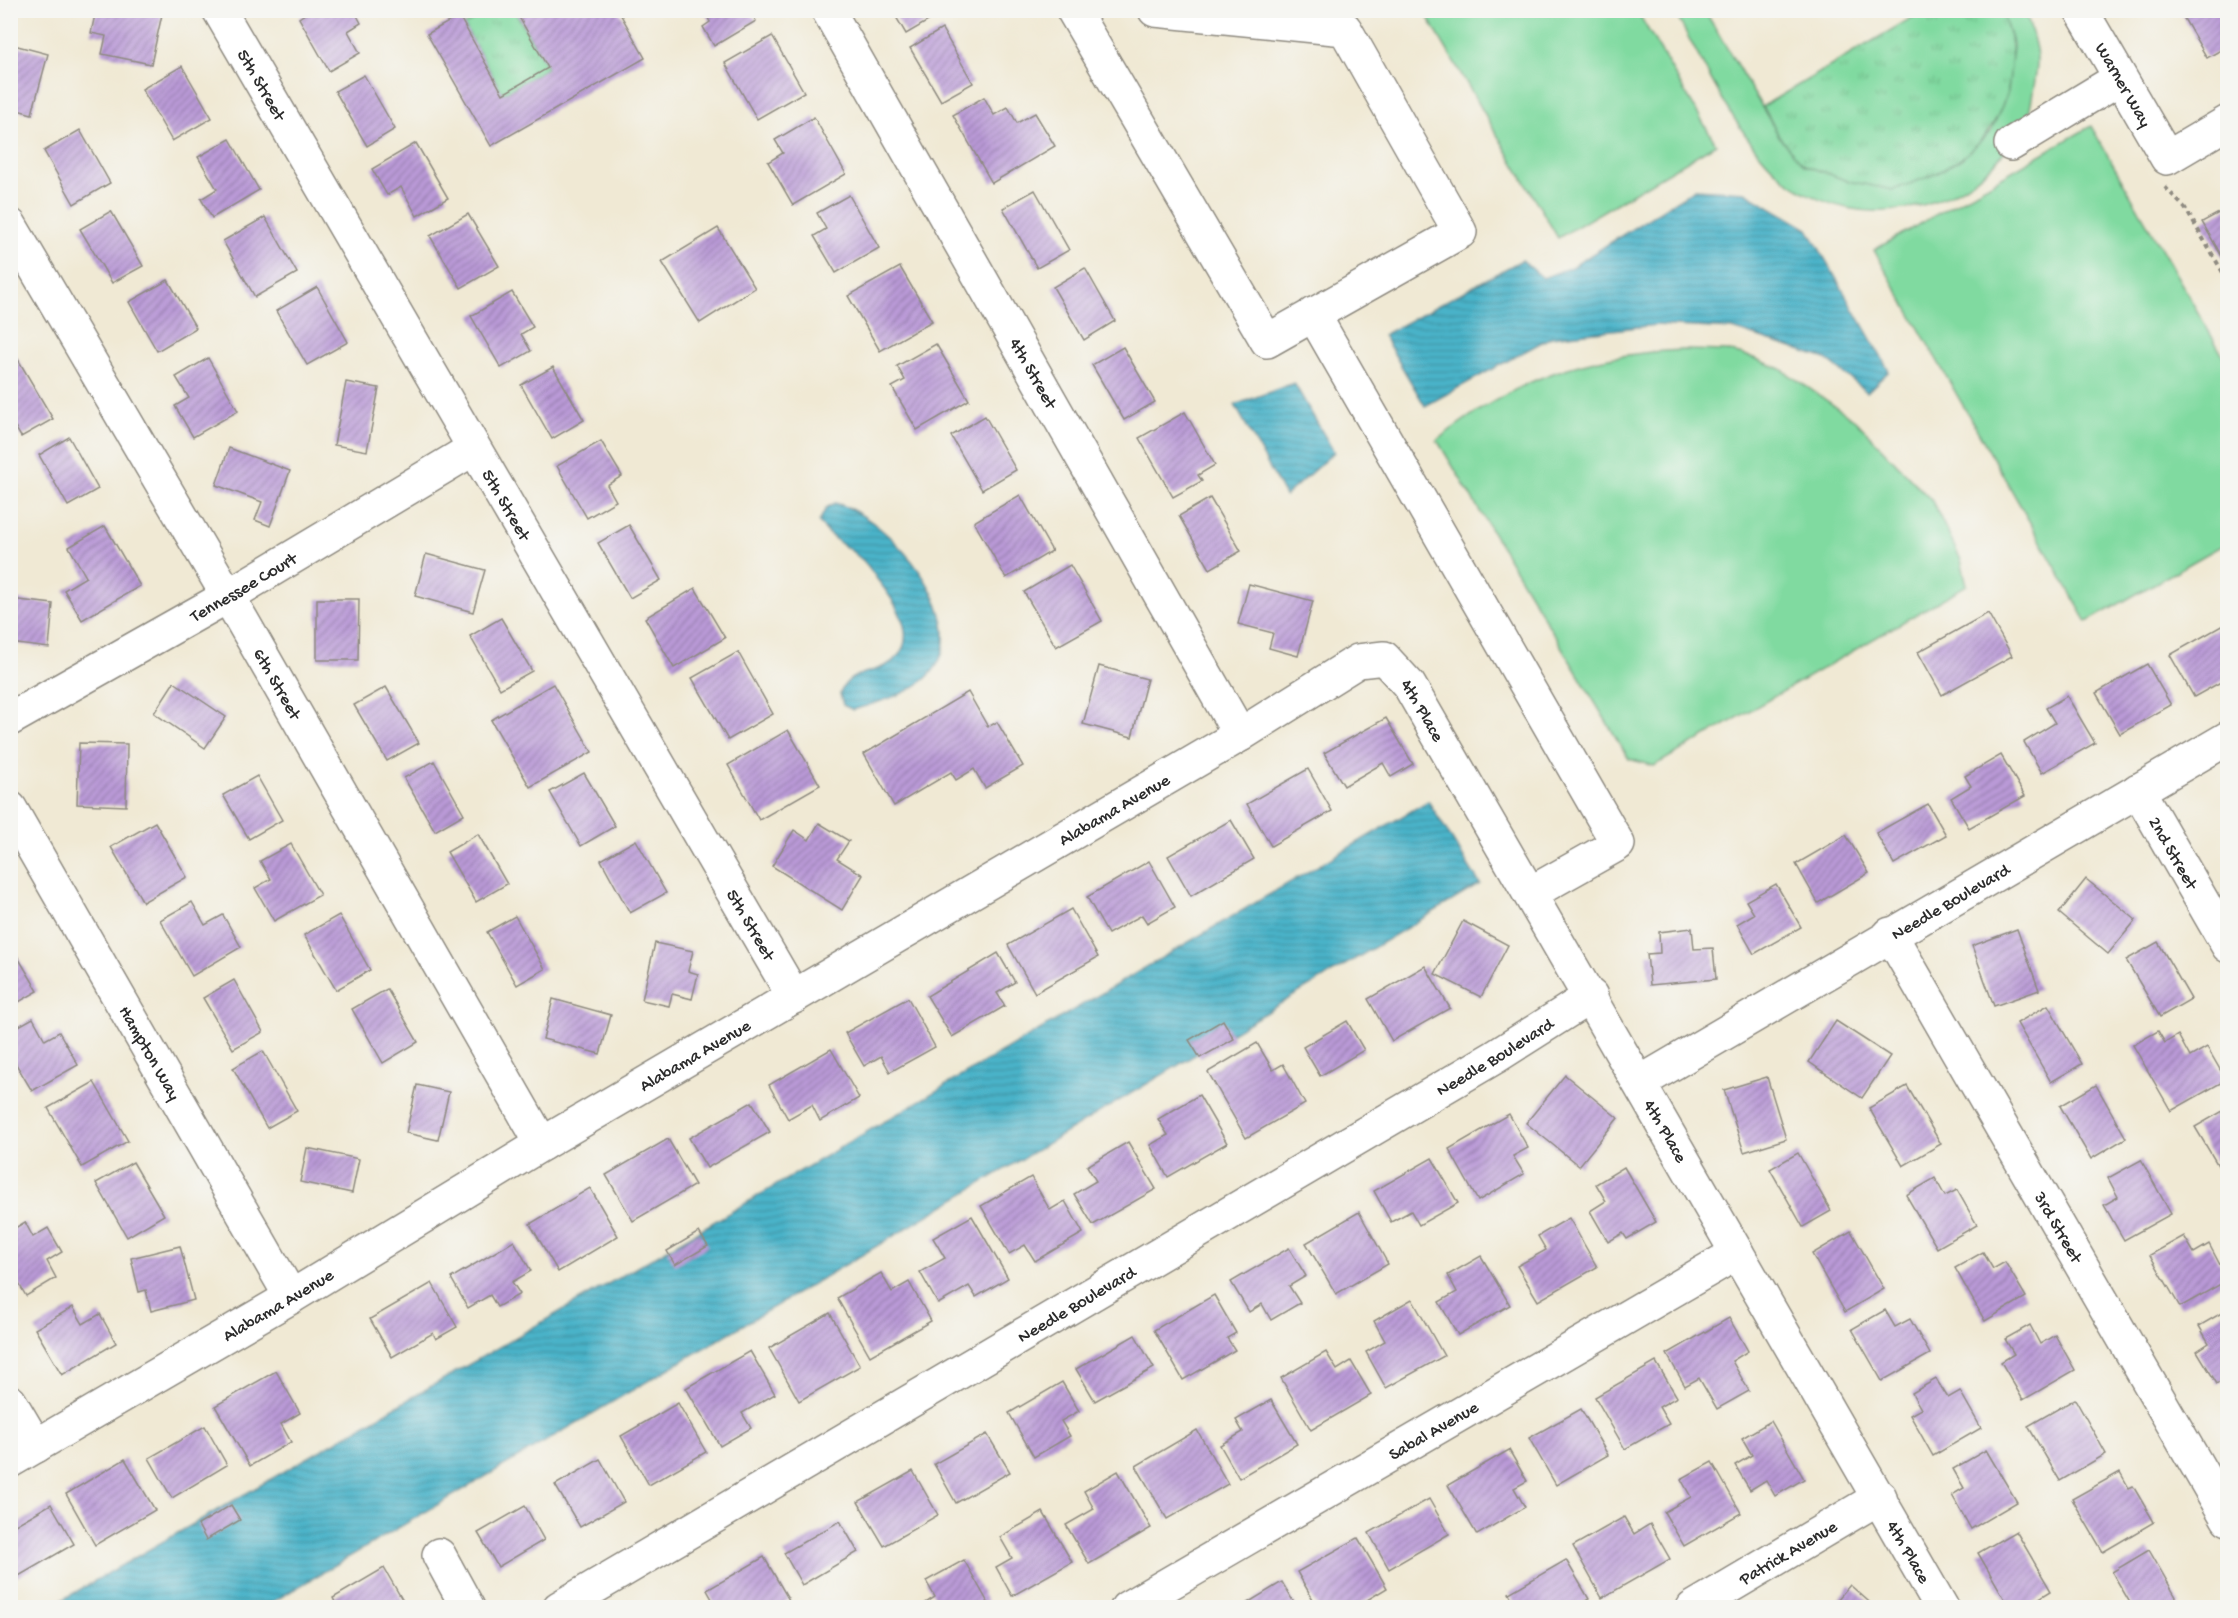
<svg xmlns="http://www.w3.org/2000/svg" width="2238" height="1618" viewBox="0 0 2238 1618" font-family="'Gochi Hand',sans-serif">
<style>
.grass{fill:url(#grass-tufts);stroke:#568266;stroke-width:1.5}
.pitch{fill:#80daa0;stroke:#568266;stroke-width:1.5}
.water{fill:url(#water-rules);stroke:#3a6f7a;stroke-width:1.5}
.building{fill:url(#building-hatch)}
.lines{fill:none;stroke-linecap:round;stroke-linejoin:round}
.minor-casing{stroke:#8e8a80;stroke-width:36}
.path{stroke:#8e8a80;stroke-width:4;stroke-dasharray:4.5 4.5;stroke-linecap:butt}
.minor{stroke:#fff;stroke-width:33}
.labels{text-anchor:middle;stroke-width:4.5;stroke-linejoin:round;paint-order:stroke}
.street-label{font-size:18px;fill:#2b2b2b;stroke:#f6f6f2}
</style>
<defs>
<pattern id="grass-tufts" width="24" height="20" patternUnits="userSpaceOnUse" patternTransform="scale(1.5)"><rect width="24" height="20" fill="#80daa0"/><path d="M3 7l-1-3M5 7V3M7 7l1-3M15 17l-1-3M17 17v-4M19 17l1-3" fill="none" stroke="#6fbb8a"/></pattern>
<pattern id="water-rules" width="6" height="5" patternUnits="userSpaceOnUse" patternTransform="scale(1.5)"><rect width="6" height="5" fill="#4ab3c9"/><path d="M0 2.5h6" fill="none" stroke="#3e92a3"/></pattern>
<pattern id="building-hatch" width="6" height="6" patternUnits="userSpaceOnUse" patternTransform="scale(1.5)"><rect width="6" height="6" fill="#ba9ad7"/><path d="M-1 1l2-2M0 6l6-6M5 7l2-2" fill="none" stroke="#977eaf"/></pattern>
</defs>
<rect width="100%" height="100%" fill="#f6f6f2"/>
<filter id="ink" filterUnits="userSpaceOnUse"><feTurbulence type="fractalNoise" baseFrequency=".0167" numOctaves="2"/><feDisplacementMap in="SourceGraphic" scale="12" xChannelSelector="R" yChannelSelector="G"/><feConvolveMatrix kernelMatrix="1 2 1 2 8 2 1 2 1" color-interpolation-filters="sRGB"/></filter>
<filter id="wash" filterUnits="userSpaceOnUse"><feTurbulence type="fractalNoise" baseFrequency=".008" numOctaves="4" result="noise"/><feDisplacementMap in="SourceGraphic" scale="24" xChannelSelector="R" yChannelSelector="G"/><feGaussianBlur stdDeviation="1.35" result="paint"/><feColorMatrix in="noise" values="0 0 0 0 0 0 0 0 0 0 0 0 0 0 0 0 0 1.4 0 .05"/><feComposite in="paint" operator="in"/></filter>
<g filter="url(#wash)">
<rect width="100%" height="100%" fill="#f0e9d4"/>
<g class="grass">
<polygon points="493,11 515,11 548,68 503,94 464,25"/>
<path d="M1923 11H2002C2031 81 1993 154 1923 179 1914 182 1902 190 1893 190 1875 190 1820 174 1805 165 1785 152 1774 126 1763 106Z"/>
</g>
<g class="pitch">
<polygon points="1424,11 1637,11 1716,144 1558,238"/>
<path d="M1674 11H1705L1782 141 1804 165 1848 181 1893 190 1936 174 1961 159 1991 131 2008 92 2013 46 2002 11H2025C2029 25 2037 44 2037 59 2038 68 2029 118 2025 126 2021 133 2013 141 2008 147 1959 212 1863 233 1793 185 1743 151 1704 64 1674 11Z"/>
<polygon points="2091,126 2227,363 2228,542 2087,622 1874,250"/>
<path d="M1684 350 1727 351 1751 357 1781 369 1855 420 1932 501 1961 560 1967 585 1654 766 1629 759 1437 440C1517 378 1583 354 1684 350Z"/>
</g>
<g class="water">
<polygon points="1695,189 1745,192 1808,229 1889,371 1867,392 1826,359 1733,329 1656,325 1551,337 1425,406 1383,335 1522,260 1543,278 1572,267"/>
<polygon points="1294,383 1334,452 1285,496 1235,405"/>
<path d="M835 503C889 517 978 620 931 673 913 694 878 702 853 710L843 705 840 694C847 672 868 675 887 665 924 643 897 604 877 579 872 572 867 563 860 558 844 543 833 542 819 522L826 508Z"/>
<polygon points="1428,801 1480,884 855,1259 264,1607 48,1608 639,1266"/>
</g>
<g id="blocks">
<g class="building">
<polygon points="96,10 163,10 151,64 102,54 106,36 91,33"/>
<polygon points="311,10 354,10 361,23 348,31 360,53 329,71 299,18"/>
<polygon points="515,10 618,10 645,58 491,146 427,34 459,16 503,94 548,68"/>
<polygon points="704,10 750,10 756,21 714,46 703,27 710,22"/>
<polygon points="892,10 947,10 906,34"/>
<polygon points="2179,10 2228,10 2228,46 2207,58"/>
<polygon points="942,29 973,83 941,101 910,48"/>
<polygon points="772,36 804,92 757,119 725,63"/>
<polygon points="10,44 48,54 32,114 10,108"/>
<polygon points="182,66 212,118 172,141 142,89"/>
<polygon points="364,75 395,129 367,146 335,91"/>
<polygon points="984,97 994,115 1008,107 1017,123 1035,113 1055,146 992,183 953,115"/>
<polygon points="814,117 846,174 793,205 768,162 783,153 775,140"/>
<polygon points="80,130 110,183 74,204 44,151"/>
<polygon points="230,139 259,190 212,218 201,199 217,189 198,157"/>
<polygon points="416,143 448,198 417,216 401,187 387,195 372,169"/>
<polygon points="1035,190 1069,250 1037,268 1003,208"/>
<polygon points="849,195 879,248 836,273 814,236 826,229 817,213"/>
<polygon points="2228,208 2228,267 2202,222"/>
<polygon points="111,211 143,266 112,283 80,229"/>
<polygon points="468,214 499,266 461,288 430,236"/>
<polygon points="265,217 297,273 255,297 223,241"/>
<polygon points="718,228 755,288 700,323 662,262"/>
<polygon points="900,267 932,321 880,351 848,296"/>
<polygon points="1085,268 1115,321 1084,340 1053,287"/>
<polygon points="168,280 196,328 157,351 129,302"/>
<polygon points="317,287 348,342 307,365 276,311"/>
<polygon points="512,292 533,327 521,334 531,351 501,368 471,316"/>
<polygon points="936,344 969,400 917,430 892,387 905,380 897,366"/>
<polygon points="1123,347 1155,402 1124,420 1092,365"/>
<polygon points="16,356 53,419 21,437 10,418 10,359"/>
<polygon points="208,358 238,411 193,437 175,406 189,398 176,377"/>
<polygon points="553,367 584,420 552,439 521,385"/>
<polygon points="346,382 379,388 367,451 334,445"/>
<polygon points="1185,412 1215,465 1198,475 1202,481 1173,497 1139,438"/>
<polygon points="985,416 1016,470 982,490 951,436"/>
<polygon points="69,437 98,489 68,506 39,455"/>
<polygon points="601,441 622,476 607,485 616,501 587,518 557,466"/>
<polygon points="229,448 290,471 270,526 255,520 262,502 216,485"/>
<polygon points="1020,495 1052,551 1006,578 974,522"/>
<polygon points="1210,498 1241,551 1210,569 1179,516"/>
<polygon points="629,525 661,580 630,598 598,543"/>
<polygon points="105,526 140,586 82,620 64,590 86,577 69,547"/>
<polygon points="426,554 485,570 473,612 415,596"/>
<polygon points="1070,565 1102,621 1056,647 1024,592"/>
<polygon points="1249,584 1313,601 1298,656 1269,648 1273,633 1238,624"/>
<polygon points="695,588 725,638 674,668 645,618"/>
<polygon points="10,599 53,604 49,648 10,643"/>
<polygon points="317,599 359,599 358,660 317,660"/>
<polygon points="1988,613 2012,656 1942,695 1918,652"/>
<polygon points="501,618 532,671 500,689 470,636"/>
<polygon points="2225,624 2228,678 2194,697 2170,655"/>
<polygon points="738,652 773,714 728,740 692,678"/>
<polygon points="2147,664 2171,705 2120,734 2096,693"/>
<polygon points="1099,666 1147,679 1132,737 1083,724"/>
<polygon points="174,682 226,717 205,748 154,713"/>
<polygon points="553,684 592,752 530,787 491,720"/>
<polygon points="386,687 419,743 387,761 354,705"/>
<polygon points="968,692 988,727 997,722 1023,766 985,788 974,769 956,780 951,772 894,806 864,754"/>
<polygon points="2067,696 2095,743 2042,773 2024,742 2055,723 2046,708"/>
<polygon points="1386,718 1413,764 1391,777 1383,763 1344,786 1324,753"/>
<polygon points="788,730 820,785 759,820 728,765"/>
<polygon points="79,743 127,744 126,806 77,804"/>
<polygon points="2001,755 2025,796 1969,828 1951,798 1971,786 1965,776"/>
<polygon points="434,761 464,814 435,831 404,778"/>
<polygon points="1308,769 1332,811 1271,846 1247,804"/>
<polygon points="584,773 615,826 581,846 550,792"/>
<polygon points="257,776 282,820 249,839 223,795"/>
<polygon points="1928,804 1946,835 1894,864 1876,833"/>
<polygon points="1231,820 1254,859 1191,896 1168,856"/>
<polygon points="155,822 187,877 143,902 111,847"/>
<polygon points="819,823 849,841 837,859 863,875 842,910 772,866 794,830 809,840"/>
<polygon points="478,834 507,884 476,902 447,852"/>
<polygon points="1846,835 1869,873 1818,903 1796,864"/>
<polygon points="636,840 666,893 630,913 601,860"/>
<polygon points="291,844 320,895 274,921 255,888 271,879 260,861"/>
<polygon points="1149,861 1175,907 1147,923 1142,915 1108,934 1087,897"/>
<polygon points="2086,879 2136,920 2108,954 2059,913"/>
<polygon points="1776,884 1801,927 1754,954 1737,924 1754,914 1746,901"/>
<polygon points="192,902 205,925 223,915 241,947 192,976 160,920"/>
<polygon points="1071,909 1098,957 1035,993 1008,945"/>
<polygon points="339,915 370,970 336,990 304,935"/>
<polygon points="515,916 545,969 517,985 487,932"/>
<polygon points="1463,921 1508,945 1481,997 1435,974"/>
<polygon points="1692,928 1694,949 1713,948 1716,979 1650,985 1647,954 1660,953 1659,932"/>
<polygon points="2017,929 2039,990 1994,1006 1972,946"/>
<polygon points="2158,942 2191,999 2160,1017 2126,960"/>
<polygon points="655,943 693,951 688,971 698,974 692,999 672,994 669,1006 642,1000"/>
<polygon points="10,944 38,991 10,1007"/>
<polygon points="998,953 1015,982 997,993 1005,1006 952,1037 927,996"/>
<polygon points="1425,966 1450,1008 1392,1041 1368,999"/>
<polygon points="234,980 263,1032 233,1049 203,998"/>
<polygon points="387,989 418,1042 383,1063 352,1009"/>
<polygon points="908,998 935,1047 890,1072 881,1056 864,1066 845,1033"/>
<polygon points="553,999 611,1015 600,1054 543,1039"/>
<polygon points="2048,1005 2082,1064 2051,1082 2017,1023"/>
<polygon points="33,1018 45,1040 59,1032 78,1065 32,1091 10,1054 10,1031"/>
<polygon points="1223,1020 1234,1039 1200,1058 1189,1040"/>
<polygon points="1347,1021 1364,1050 1320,1076 1303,1047"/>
<polygon points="1836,1021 1890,1056 1862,1098 1809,1062"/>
<polygon points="2158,1031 2165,1043 2178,1035 2190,1057 2207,1047 2226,1080 2171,1111 2133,1045"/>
<polygon points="1257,1043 1273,1070 1283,1064 1305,1104 1246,1138 1208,1072"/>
<polygon points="831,1049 859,1098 820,1121 812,1105 788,1119 769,1085"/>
<polygon points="263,1051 297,1111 267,1128 233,1068"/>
<polygon points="1565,1075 1618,1118 1579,1166 1526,1123"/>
<polygon points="1767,1077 1786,1139 1744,1152 1724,1090"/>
<polygon points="94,1082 128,1141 82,1167 48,1108"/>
<polygon points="417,1085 449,1092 438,1140 406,1133"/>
<polygon points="2096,1085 2126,1138 2091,1159 2060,1106"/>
<polygon points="1907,1086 1941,1144 1903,1166 1869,1108"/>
<polygon points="1199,1095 1227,1143 1168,1177 1150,1145 1168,1135 1158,1119"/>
<polygon points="752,1102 770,1132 707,1168 689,1138"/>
<polygon points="2228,1108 2228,1178 2226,1179 2195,1127"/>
<polygon points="1509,1114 1528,1148 1513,1156 1524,1174 1478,1201 1449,1149"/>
<polygon points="668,1139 695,1185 633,1221 606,1175"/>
<polygon points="1128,1142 1156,1189 1093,1225 1074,1194 1096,1181 1087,1166"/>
<polygon points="307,1148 359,1159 352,1193 300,1182"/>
<polygon points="1798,1153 1831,1211 1803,1227 1770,1169"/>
<polygon points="1432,1158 1458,1203 1419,1225 1411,1211 1391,1222 1374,1191"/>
<polygon points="2141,1160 2171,1214 2124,1240 2104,1205 2118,1197 2108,1178"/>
<polygon points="133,1162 164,1215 127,1237 96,1183"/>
<polygon points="1624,1167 1656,1222 1627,1239 1623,1233 1608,1242 1590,1211 1606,1201 1596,1184"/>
<polygon points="1031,1177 1050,1210 1065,1201 1083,1233 1035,1261 1025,1245 1009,1254 981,1206"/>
<polygon points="1935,1178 1945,1196 1957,1190 1977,1225 1937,1248 1906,1195"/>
<polygon points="590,1188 618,1236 558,1272 530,1224"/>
<polygon points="1359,1212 1388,1264 1336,1294 1306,1243"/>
<polygon points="972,1216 1008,1278 976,1297 969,1286 938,1304 920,1272 945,1258 933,1238"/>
<polygon points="1569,1218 1597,1267 1538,1301 1517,1266 1546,1250 1538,1236"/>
<polygon points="25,1222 33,1237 48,1228 62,1252 47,1261 56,1278 26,1296 10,1268 10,1231"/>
<polygon points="1851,1231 1884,1289 1845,1312 1812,1254"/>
<polygon points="699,1232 708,1246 675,1265 667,1251"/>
<polygon points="2184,1236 2194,1253 2209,1244 2228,1280 2180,1307 2150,1255"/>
<polygon points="514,1241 531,1271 512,1282 520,1294 497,1307 490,1295 468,1308 451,1278"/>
<polygon points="180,1246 194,1300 151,1311 146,1290 139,1292 131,1258"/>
<polygon points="1289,1248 1306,1276 1289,1286 1300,1303 1271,1320 1262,1304 1249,1312 1231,1282"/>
<polygon points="1983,1252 1993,1269 2005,1262 2026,1297 1985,1321 1955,1268"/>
<polygon points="1481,1256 1510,1305 1458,1335 1439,1302 1457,1292 1448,1275"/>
<polygon points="881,1273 892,1292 909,1282 931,1321 870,1356 837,1298"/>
<polygon points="432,1283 457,1327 436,1339 433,1333 392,1357 370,1319"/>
<polygon points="1214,1295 1236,1333 1227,1338 1235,1350 1183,1380 1154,1330"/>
<polygon points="1412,1299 1444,1356 1386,1388 1366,1352 1385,1341 1374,1321"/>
<polygon points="73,1307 83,1324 100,1314 116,1343 62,1375 35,1329"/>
<polygon points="1885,1310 1895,1327 1910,1319 1930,1354 1882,1381 1852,1329"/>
<polygon points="2225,1311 2228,1378 2217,1384 2197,1351 2209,1343 2199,1326"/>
<polygon points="830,1313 860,1366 799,1401 769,1348"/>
<polygon points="1729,1318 1748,1351 1732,1361 1749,1391 1717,1409 1699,1378 1685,1386 1667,1354"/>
<polygon points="2030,1325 2040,1344 2055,1335 2075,1370 2023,1400 2001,1362 2014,1354 2005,1339"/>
<polygon points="1135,1335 1154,1368 1095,1401 1076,1369"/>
<polygon points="750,1351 775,1394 742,1413 751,1428 720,1446 686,1388"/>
<polygon points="1326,1352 1337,1370 1351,1361 1371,1395 1311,1430 1281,1378"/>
<polygon points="1656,1362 1677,1397 1659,1407 1669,1424 1625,1449 1595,1397"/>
<polygon points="276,1371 300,1413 281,1424 291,1442 250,1466 215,1406"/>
<polygon points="1936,1379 1948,1398 1960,1391 1981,1428 1933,1456 1910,1415 1921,1409 1912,1393"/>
<polygon points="1062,1382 1079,1411 1061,1421 1070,1436 1034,1457 1009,1413"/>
<polygon points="2075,1399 2106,1454 2060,1481 2028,1426"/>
<polygon points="1271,1400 1297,1444 1239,1478 1220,1445 1243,1432 1236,1420"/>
<polygon points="678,1403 706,1452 649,1485 621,1436"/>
<polygon points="1581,1409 1608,1455 1556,1485 1529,1438"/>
<polygon points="1771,1421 1804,1479 1775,1496 1766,1480 1750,1490 1735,1465 1752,1455 1742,1438"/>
<polygon points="205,1426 227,1465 172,1498 149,1458"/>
<polygon points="1197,1430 1228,1484 1167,1519 1136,1466"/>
<polygon points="987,1434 1010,1472 956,1503 934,1464"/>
<polygon points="1509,1450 1527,1481 1514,1488 1525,1507 1477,1535 1448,1485"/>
<polygon points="1986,1450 2017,1502 1971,1529 1952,1495 1964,1488 1953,1469"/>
<polygon points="125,1459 155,1510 95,1545 66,1494"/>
<polygon points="600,1459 624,1502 580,1527 555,1485"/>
<polygon points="1712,1462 1741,1513 1684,1546 1664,1512 1691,1497 1681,1479"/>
<polygon points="913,1471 938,1515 884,1546 858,1502"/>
<polygon points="1118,1471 1151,1528 1089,1564 1066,1525 1094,1509 1084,1491"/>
<polygon points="2120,1472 2129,1488 2133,1486 2154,1522 2103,1552 2072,1499"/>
<polygon points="1429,1499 1449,1534 1389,1569 1369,1533"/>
<polygon points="51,1504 74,1544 17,1577 10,1565 10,1528"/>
<polygon points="231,1505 240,1520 206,1540 198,1525"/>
<polygon points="525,1506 544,1540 498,1567 478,1533"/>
<polygon points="1043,1512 1072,1562 1012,1596 996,1567 1012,1558 1000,1537"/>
<polygon points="1624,1517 1634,1534 1650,1524 1670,1559 1602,1598 1573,1546"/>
<polygon points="840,1521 858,1552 802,1585 784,1553"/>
<polygon points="2016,1531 2051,1591 2023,1608 2010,1608 1978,1553"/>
<polygon points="1358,1538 1387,1588 1354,1608 1318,1608 1297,1572"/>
<polygon points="2149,1550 2180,1604 2174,1608 2133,1608 2112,1572"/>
<polygon points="764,1557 789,1600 775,1608 717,1608 707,1590"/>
<polygon points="964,1560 991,1608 918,1608 935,1597 926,1581"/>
<polygon points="1566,1560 1589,1599 1574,1608 1517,1608 1509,1593"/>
<polygon points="384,1568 407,1608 338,1608 333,1598"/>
<polygon points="1282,1582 1297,1608 1239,1608"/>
<polygon points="1850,1585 1876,1608 1830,1608"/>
</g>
</g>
</g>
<g filter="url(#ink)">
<use href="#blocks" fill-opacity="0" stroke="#8e8a80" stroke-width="1.5"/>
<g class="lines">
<g class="minor-casing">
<g id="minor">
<path id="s1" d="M219 10 794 997"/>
<path id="s2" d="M828 10 1240 735"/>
<polyline points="1073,10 1267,341 1460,232 1345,29 1155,10"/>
<path id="s3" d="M2081 10 2167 158 2228 122"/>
<polyline points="2011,144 2120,78"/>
<path id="s4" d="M10 225 228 596 542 1144"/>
<polyline points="1313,314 1618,844 1531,893"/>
<path id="s5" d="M10 719 228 596 473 449"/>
<path id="s6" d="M2138 790 2228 946"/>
<path id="s7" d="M10 808 291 1297"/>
<path id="s8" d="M1890 934 2228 1519"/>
<path id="s9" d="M1641 1082 2228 738"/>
<polyline points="10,1402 36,1446"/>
<path id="s10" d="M10 1461 291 1297 542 1144 1240 735 1358 661 1384 658 1409 685 1942 1608"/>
<polyline points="439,1555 468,1608"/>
<path id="s11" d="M559 1608 1495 1057 1591 996"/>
<path id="s12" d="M1127 1608 1737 1253"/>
<path id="s13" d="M1693 1608 1880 1497"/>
</g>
</g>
<polyline class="path" points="2165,187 2185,208 2228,281"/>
<use href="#minor" class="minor"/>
</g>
</g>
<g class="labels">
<g class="street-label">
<text dy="6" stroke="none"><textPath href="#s1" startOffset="86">5th Street</textPath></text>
<text dy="6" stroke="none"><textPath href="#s3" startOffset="86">Warner Way</textPath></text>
<text dy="6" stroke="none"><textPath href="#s2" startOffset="417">4th Street</textPath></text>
<text dy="6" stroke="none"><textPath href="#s1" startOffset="572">5th Street</textPath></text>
<text dy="6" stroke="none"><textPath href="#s5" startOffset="268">Tennessee Court</textPath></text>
<text dy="6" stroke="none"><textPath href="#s4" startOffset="531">6th Street</textPath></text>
<text dy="6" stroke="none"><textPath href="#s10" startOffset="1659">4th Place</textPath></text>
<text dy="6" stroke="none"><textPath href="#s10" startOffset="1282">Alabama Avenue</textPath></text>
<text dy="6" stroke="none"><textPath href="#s6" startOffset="72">2nd Street</textPath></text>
<text dy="6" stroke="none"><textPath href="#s9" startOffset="358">Needle Boulevard</textPath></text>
<text dy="6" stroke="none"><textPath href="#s1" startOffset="1058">5th Street</textPath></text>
<text dy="6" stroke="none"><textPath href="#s7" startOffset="282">Hampton Way</textPath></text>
<text dy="6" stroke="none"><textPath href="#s10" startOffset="796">Alabama Avenue</textPath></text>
<text dy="6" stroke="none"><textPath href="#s11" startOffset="1086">Needle Boulevard</textPath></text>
<text dy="6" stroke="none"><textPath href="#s10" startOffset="2145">4th Place</textPath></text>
<text dy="6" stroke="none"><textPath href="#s8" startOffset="338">3rd Street</textPath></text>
<text dy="6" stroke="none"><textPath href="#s10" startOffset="310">Alabama Avenue</textPath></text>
<text dy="6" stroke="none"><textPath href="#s11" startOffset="600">Needle Boulevard</textPath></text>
<text dy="6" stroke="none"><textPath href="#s12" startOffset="354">Sabal Avenue</textPath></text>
<text dy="6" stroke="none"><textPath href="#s10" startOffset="2631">4th Place</textPath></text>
<text dy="6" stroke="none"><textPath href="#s13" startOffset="110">Patrick Avenue</textPath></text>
</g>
</g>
<rect width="2238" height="1618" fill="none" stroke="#f6f6f2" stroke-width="36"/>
</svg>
